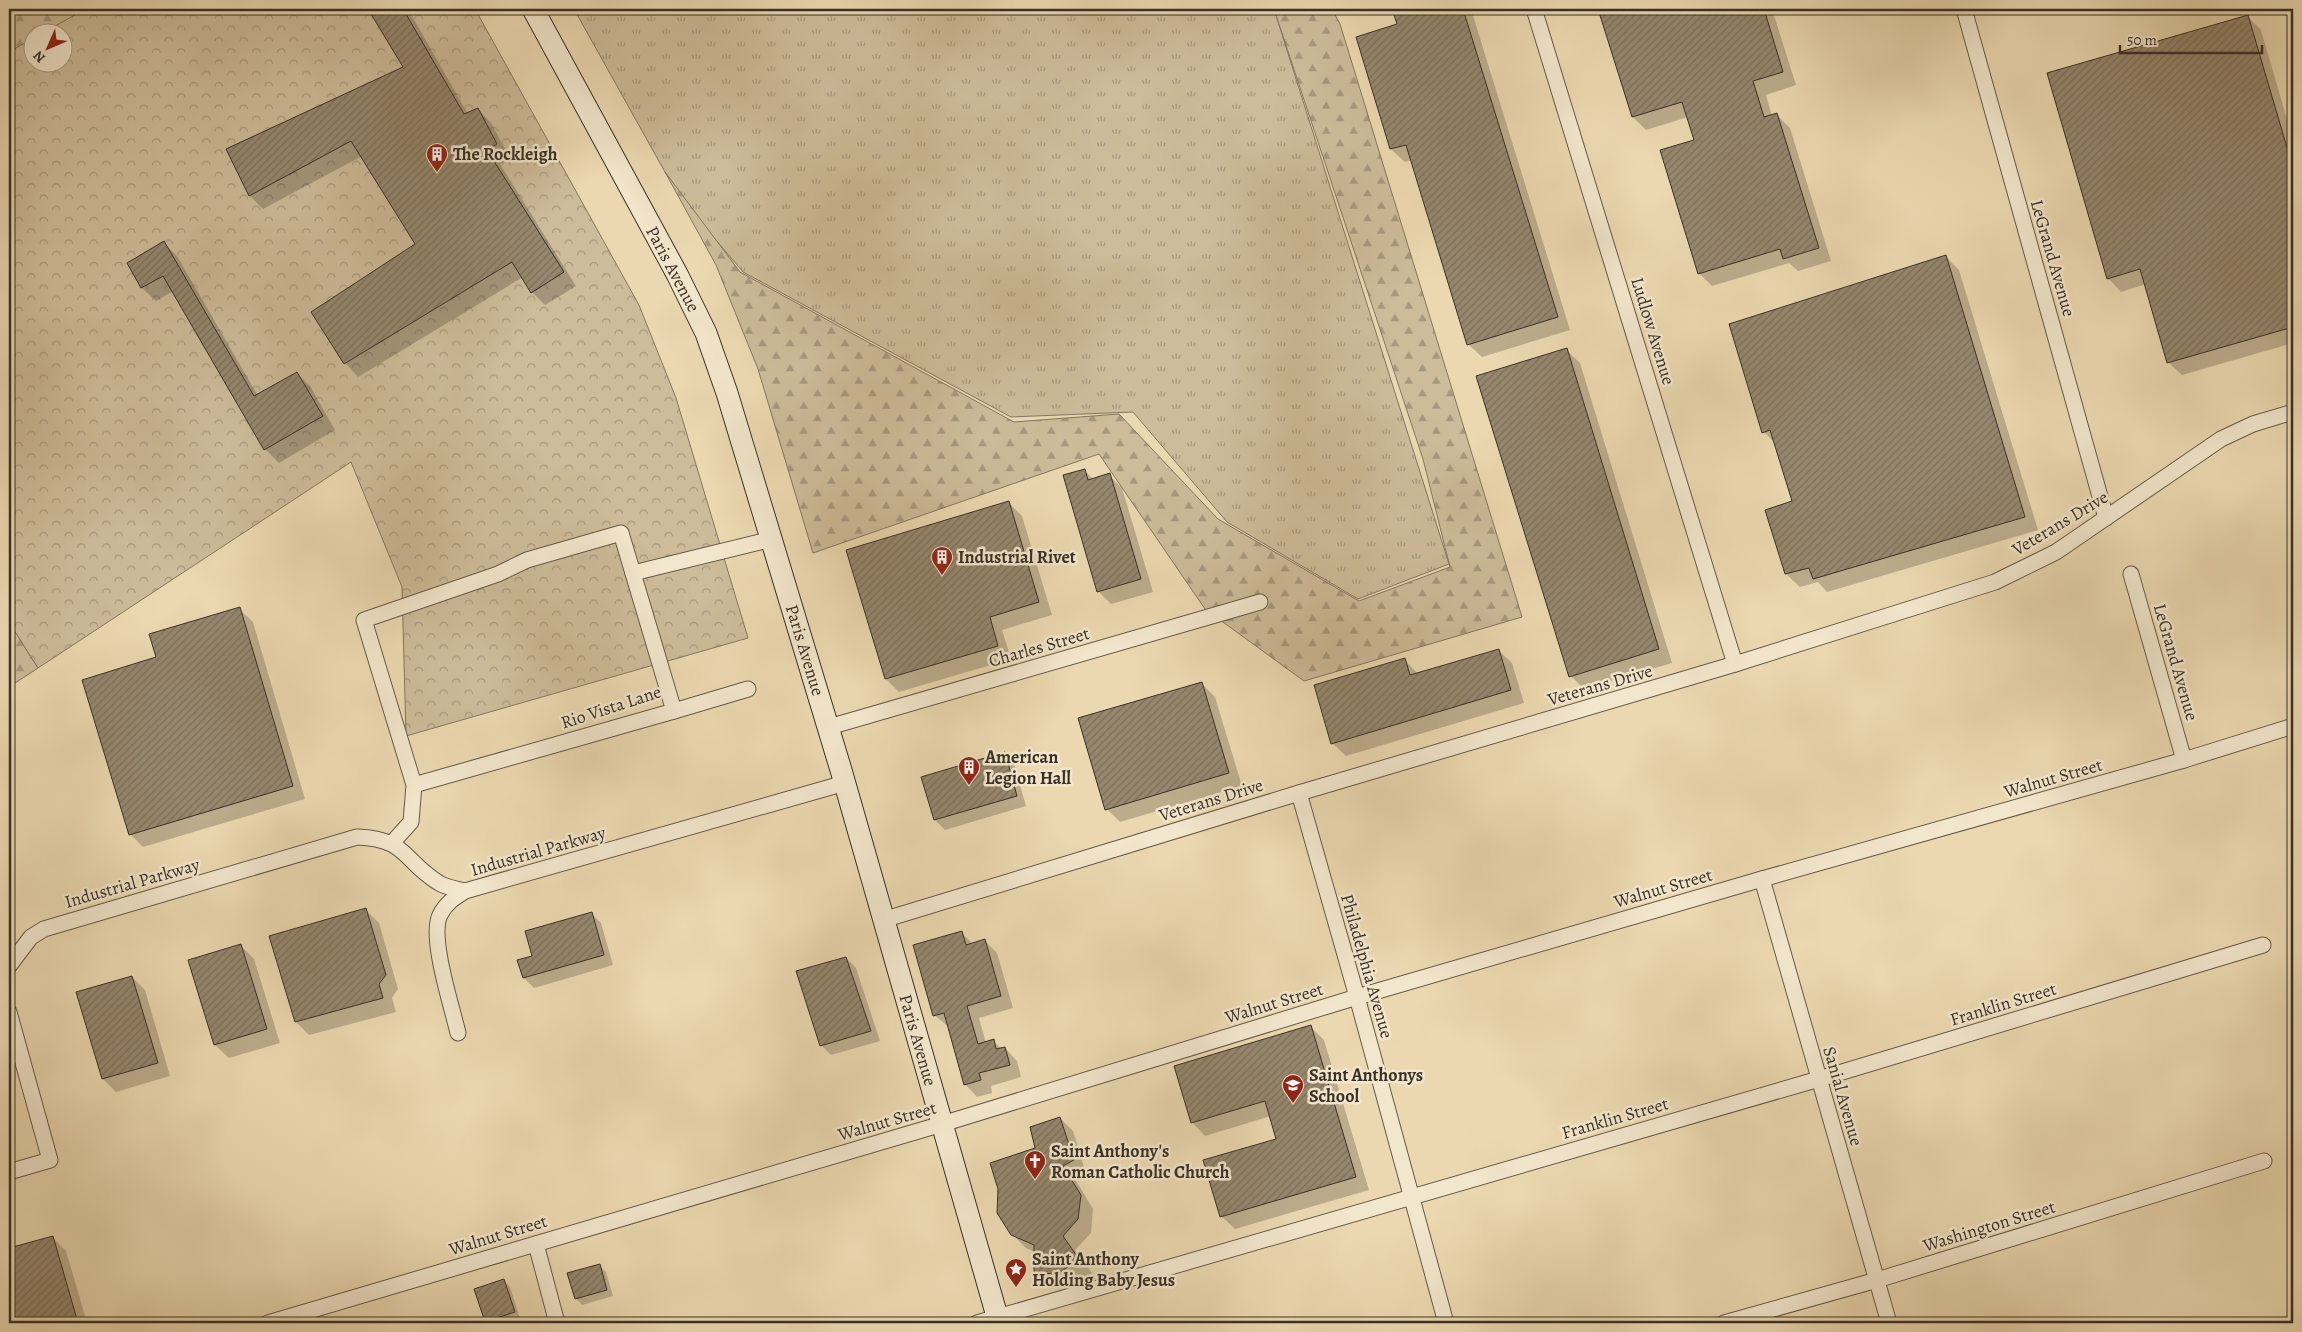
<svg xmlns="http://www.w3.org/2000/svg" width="2302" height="1332" viewBox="0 0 2302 1332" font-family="Alegreya,serif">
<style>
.grass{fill:url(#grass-tufts);stroke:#847660}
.forest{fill:url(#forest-firs);stroke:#847660}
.park{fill:url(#park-crowns);stroke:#847660}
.shadow{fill:#0003}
.building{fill:url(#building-hatch);stroke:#3a3027}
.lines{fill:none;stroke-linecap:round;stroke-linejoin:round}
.street-casing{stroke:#665a49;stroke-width:17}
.secondary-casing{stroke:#3a3027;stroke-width:23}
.street{stroke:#f2e6cc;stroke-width:15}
.secondary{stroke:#f2e6cc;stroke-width:21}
.labels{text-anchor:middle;stroke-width:5;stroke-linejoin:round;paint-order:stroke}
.poi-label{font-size:18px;font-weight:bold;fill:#3a3027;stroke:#f2e6cc;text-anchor:start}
.street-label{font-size:18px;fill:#3a3027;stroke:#f2e6cc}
</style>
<defs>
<pattern id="grass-tufts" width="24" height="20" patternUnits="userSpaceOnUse" patternTransform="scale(1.25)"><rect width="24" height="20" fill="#cdbb99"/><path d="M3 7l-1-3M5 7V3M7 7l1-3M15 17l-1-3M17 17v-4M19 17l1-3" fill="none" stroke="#a7987d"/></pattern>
<pattern id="forest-firs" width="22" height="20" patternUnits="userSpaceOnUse" patternTransform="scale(1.25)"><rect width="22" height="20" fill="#cdbb99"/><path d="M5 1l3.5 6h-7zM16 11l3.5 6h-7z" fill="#a7987d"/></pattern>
<pattern id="park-crowns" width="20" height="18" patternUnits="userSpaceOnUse" patternTransform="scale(1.25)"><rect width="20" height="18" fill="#cdbb99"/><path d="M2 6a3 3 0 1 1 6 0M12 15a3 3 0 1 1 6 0" fill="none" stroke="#a7987d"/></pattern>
<pattern id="building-hatch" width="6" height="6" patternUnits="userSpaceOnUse" patternTransform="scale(1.25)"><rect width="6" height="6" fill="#96876e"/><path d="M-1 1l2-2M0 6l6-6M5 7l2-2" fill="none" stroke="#7b6f5a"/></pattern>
</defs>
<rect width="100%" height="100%" fill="#ebd8b0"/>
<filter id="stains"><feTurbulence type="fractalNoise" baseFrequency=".004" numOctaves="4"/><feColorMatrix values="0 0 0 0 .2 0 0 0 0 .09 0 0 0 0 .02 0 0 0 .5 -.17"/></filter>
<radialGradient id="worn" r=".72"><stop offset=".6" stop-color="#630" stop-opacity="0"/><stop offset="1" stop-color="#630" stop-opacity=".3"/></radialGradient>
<polygon class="grass" points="574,9 1274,9 1449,564 1358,599 1227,522 1133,412 1011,417 743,272 699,220 665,172"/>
<g class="forest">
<path d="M9 9H81C69 21 50 32 32 32V39L9 52Z"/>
<polygon points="1274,9 1332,9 1340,24 1522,617 1304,681 1205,609 1099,454 813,553 758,369 716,265 665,172 740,272 1014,422 1119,414 1218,519 1359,601 1450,567 1423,459"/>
<polygon points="9,622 38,668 9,687"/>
</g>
<polygon class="park" points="81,9 475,9 639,305 676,398 748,638 406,736 402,587 351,462 38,668 9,622 9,52 32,39 32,62 62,62 62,32 44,32 75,15"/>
<g class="shadow">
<polygon points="370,9 408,9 468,114 478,109 491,123 510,158 500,164 576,286 545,305 532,292 523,277 358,377 345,363 416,245 362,156 263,209 250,196 405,68"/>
<polygon points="1394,9 1471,9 1570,330 1482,357 1468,344 1412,160 1405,162 1391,149 1399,25"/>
<polygon points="1600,9 1772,9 1796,85 1766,95 1772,116 1777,115 1790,128 1831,261 1798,271 1789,263 1712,286 1699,273 1695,140 1688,117 1646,130 1633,117"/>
<polygon points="2248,17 2261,30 2293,140 2293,343 2182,375 2168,362 2146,284 2121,292 2108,278"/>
<polygon points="164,243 177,256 258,396 297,373 310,386 335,430 279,463 266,450 173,291 156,301 142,288 129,264"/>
<polygon points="1946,257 1959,270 2038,530 1827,592 1818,582 1800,587 1786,574 1793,502 1776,444 1764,432"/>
<polygon points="1566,350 1580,363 1672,663 1584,689 1571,676"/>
<polygon points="1084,470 1093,479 1109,475 1122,488 1153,592 1111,604 1098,591"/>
<polygon points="1009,503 1022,516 1052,615 1002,630 1011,659 899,692 886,679 847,551"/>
<polygon points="239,609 253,622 305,799 143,847 130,834 158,658"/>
<polygon points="1498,650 1512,663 1524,703 1346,756 1332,743 1404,659 1418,674"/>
<polygon points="1202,684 1215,697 1242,786 1120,822 1107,809"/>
<polygon points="1004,754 1014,764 1026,806 945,830 935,820"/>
<polygon points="366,910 379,923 398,989 392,998 396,1012 309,1035 296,1022"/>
<polygon points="592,914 601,923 613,965 534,988 524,978 534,957"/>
<polygon points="962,933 973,944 985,941 997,953 1013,1008 979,1018 986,1043 993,1041 1002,1049 1005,1048 1017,1061 1021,1077 991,1086 992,1093 977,1097 965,1084 949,1027 934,1015"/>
<polygon points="241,946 254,959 280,1043 229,1058 215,1045"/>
<polygon points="846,958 856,968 880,1041 831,1055 821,1045"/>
<polygon points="132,977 145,990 170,1076 116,1092 103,1079"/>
<polygon points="1311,1027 1324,1040 1369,1190 1235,1229 1221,1216 1278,1140 1271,1116 1205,1136 1192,1122"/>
<polygon points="1060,1118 1073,1131 1086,1174 1075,1179 1093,1209 1091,1233 1075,1250 1092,1273 1072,1287 1049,1286 1035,1273 1035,1252 1026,1248 1012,1234 1036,1148"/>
<polygon points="52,1237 66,1251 87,1323 9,1323 9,1250"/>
<polygon points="600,1266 606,1272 613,1296 582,1305 576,1298"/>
<polygon points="503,1280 510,1287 520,1318 505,1323 488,1323 486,1321"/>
<polygon points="404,1318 409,1323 390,1323"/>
</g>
<g class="building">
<polygon points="368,9 403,9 464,114 478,108 497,144 487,150 564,272 531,293 512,262 344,364 311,312 415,244 351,141 249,196 226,149 403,67"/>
<polygon points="1392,9 1463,9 1558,317 1467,345 1406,145 1390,149 1356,37 1397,24"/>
<polygon points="1598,9 1764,9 1783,72 1753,81 1764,117 1777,113 1819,248 1783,259 1780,249 1698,274 1660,150 1694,140 1682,102 1632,117"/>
<polygon points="2248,15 2293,168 2293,327 2167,363 2140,269 2107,279 2047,73"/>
<polygon points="164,241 254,396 297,372 323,416 264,450 163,276 141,288 127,263"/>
<polygon points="1946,255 2025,517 1813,579 1809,568 1785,574 1765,510 1792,501 1770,430 1762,433 1729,324"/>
<polygon points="1567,348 1659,649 1569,677 1476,376"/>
<polygon points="1085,469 1088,480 1110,473 1141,579 1097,592 1063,475"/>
<polygon points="1009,501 1039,602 990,617 998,646 885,679 846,550"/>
<polygon points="240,607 293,786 129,835 82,680 156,657 149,634"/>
<polygon points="1499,649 1511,690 1331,744 1314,685 1405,658 1410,675"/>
<polygon points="1202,682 1229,773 1105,810 1078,718"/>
<polygon points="1005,752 1017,796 934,820 921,777"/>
<polygon points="366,908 386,975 379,984 383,998 295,1022 269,936"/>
<polygon points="592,912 604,955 523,978 517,960 532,956 525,931"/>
<polygon points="962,931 966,945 985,939 1001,996 967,1006 978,1044 994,1039 996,1049 1005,1047 1010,1065 979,1073 981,1080 964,1085 944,1013 933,1016 913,945"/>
<polygon points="241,944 267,1029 214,1045 188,960"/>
<polygon points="846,957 871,1031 820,1046 796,971"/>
<polygon points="132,976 158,1063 102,1079 76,992"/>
<polygon points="1311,1025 1356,1177 1220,1217 1203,1160 1276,1139 1265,1101 1191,1123 1174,1066"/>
<polygon points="1060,1117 1074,1160 1063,1166 1081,1195 1078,1219 1063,1236 1079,1259 1058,1274 1034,1273 1034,1245 1011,1235 997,1213 998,1189 990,1163 1035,1148 1030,1127"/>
<polygon points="53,1236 78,1323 9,1323 9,1248"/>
<polygon points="600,1264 607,1290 575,1299 567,1273"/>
<polygon points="504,1279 515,1312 485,1322 474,1289"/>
</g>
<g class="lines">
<g class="street-casing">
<g id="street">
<polyline points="1534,9 1735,664"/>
<polyline points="1964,9 2106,518"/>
<polyline points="633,573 772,539"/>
<polyline points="2131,574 2184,760"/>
<polyline points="674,711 748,689"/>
<polyline points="829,727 1260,602"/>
<polyline points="1299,793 1357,997 1446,1323"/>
<polyline points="392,843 411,822 414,785 364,620 498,574 527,560 621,533 674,711 414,785"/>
<polyline points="1762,879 1889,1323"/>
<polyline points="883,920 1299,793 1735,664 1995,582 2056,552 2221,439 2253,424 2293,412"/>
<path d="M9 966 31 937 44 929 357 837C408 839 402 860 439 883 445 887 457 889 465 891L845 783"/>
<polyline points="9,1012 50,1160 9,1172"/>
<path d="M458 1033C452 1007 429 937 440 915 446 903 454 898 465 891"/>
<polyline points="536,1244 557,1323"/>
<polyline points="268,1323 942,1124 1357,997 1762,879 2184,760 2293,726"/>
<polyline points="977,1323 1819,1079 2263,945"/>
<polyline points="1724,1323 1877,1280 2264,1161"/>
</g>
</g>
<g class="secondary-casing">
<polyline id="secondary" points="533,9 677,274 706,333 727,393 841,770 999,1323"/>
</g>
<use href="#street" class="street"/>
<use href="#secondary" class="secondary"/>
</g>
<defs>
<g id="building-pin" transform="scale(1.125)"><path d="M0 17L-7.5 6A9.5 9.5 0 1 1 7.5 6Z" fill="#8f2418" stroke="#f2e6cc"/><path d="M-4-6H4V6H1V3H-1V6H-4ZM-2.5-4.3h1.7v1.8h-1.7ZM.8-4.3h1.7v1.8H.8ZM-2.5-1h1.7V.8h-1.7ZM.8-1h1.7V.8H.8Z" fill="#fff"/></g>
<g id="school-pin" transform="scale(1.125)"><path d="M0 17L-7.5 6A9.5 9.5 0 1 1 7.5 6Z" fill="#8f2418" stroke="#f2e6cc"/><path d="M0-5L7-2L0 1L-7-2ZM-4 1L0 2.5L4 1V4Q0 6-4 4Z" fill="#fff"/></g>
<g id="church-pin" transform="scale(1.125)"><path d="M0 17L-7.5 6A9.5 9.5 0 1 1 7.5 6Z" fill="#8f2418" stroke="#f2e6cc"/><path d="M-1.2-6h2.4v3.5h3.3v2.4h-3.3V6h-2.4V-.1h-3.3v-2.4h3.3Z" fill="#fff"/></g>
<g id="sight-pin" transform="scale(1.125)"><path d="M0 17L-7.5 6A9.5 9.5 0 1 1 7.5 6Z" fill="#8f2418" stroke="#f2e6cc"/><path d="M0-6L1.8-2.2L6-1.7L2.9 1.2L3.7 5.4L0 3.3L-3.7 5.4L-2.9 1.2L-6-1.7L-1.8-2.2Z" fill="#fff"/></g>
</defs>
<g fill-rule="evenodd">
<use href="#building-pin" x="437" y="154"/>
<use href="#building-pin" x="942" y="557"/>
<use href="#building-pin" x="969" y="767"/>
<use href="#school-pin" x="1293" y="1085"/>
<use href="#church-pin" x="1035" y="1161"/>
<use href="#sight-pin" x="1016" y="1269"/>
</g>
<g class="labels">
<g class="poi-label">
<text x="453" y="160">The Rockleigh</text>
<text x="958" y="563">Industrial Rivet</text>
<text x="985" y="763">American<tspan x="985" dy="21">Legion Hall</tspan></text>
<text x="1309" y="1081">Saint Anthonys<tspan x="1309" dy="21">School</tspan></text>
<text x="1051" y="1157">Saint Anthony's<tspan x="1051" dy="21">Roman Catholic Church</tspan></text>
<text x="1032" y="1265">Saint Anthony<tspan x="1032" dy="21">Holding Baby Jesus</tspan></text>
</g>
<g class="street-label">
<text transform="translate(2053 258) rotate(74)" y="6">LeGrand Avenue</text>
<text transform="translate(673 269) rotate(62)" y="6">Paris Avenue</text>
<text transform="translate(1653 331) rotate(73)" y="6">Ludlow Avenue</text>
<text transform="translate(2060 523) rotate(-31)" y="6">Veterans Drive</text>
<text transform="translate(1039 647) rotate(-16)" y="6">Charles Street</text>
<text transform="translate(805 650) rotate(73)" y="6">Paris Avenue</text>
<text transform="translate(2176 662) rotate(74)" y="6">LeGrand Avenue</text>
<text transform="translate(1600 685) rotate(-16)" y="6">Veterans Drive</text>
<text transform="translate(611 707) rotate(-18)" y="6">Rio Vista Lane</text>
<text transform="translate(2053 778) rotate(-16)" y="6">Walnut Street</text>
<text transform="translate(1211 800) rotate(-17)" y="6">Veterans Drive</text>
<text transform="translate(538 851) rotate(-16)" y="6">Industrial Parkway</text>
<text transform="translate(132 883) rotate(-16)" y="6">Industrial Parkway</text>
<text transform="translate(1663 888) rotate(-16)" y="6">Walnut Street</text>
<text transform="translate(1367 966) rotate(74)" y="6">Philadelphia Avenue</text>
<text transform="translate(1274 1003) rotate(-17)" y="6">Walnut Street</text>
<text transform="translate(2003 1004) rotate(-17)" y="6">Franklin Street</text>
<text transform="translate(918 1040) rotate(74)" y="6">Paris Avenue</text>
<text transform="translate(1843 1096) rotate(74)" y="6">Sanial Avenue</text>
<text transform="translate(1615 1118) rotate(-16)" y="6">Franklin Street</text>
<text transform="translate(887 1121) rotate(-16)" y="6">Walnut Street</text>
<text transform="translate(1989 1226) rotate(-17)" y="6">Washington Street</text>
<text transform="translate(498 1235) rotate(-17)" y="6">Walnut Street</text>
</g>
</g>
<rect width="2302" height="1332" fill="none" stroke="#ebd8b0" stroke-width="30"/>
<rect x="10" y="10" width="2282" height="1312" fill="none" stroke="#3a3027" stroke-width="2.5"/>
<rect x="15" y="15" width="2272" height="1302" fill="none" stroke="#3a3027"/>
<g transform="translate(48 48) rotate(225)"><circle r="24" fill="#f2e6cc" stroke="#a89d8a"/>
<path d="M0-4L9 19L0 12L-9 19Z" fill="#8f2418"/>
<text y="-8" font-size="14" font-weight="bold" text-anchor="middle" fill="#3a3027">N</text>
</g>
<path d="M2120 45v8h142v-8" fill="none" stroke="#3a3027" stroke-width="2.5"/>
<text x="2127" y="45" font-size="15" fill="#3a3027" stroke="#f2e6cc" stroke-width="4" paint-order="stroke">50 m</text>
<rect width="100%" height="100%" filter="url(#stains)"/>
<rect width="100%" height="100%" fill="url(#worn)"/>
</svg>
